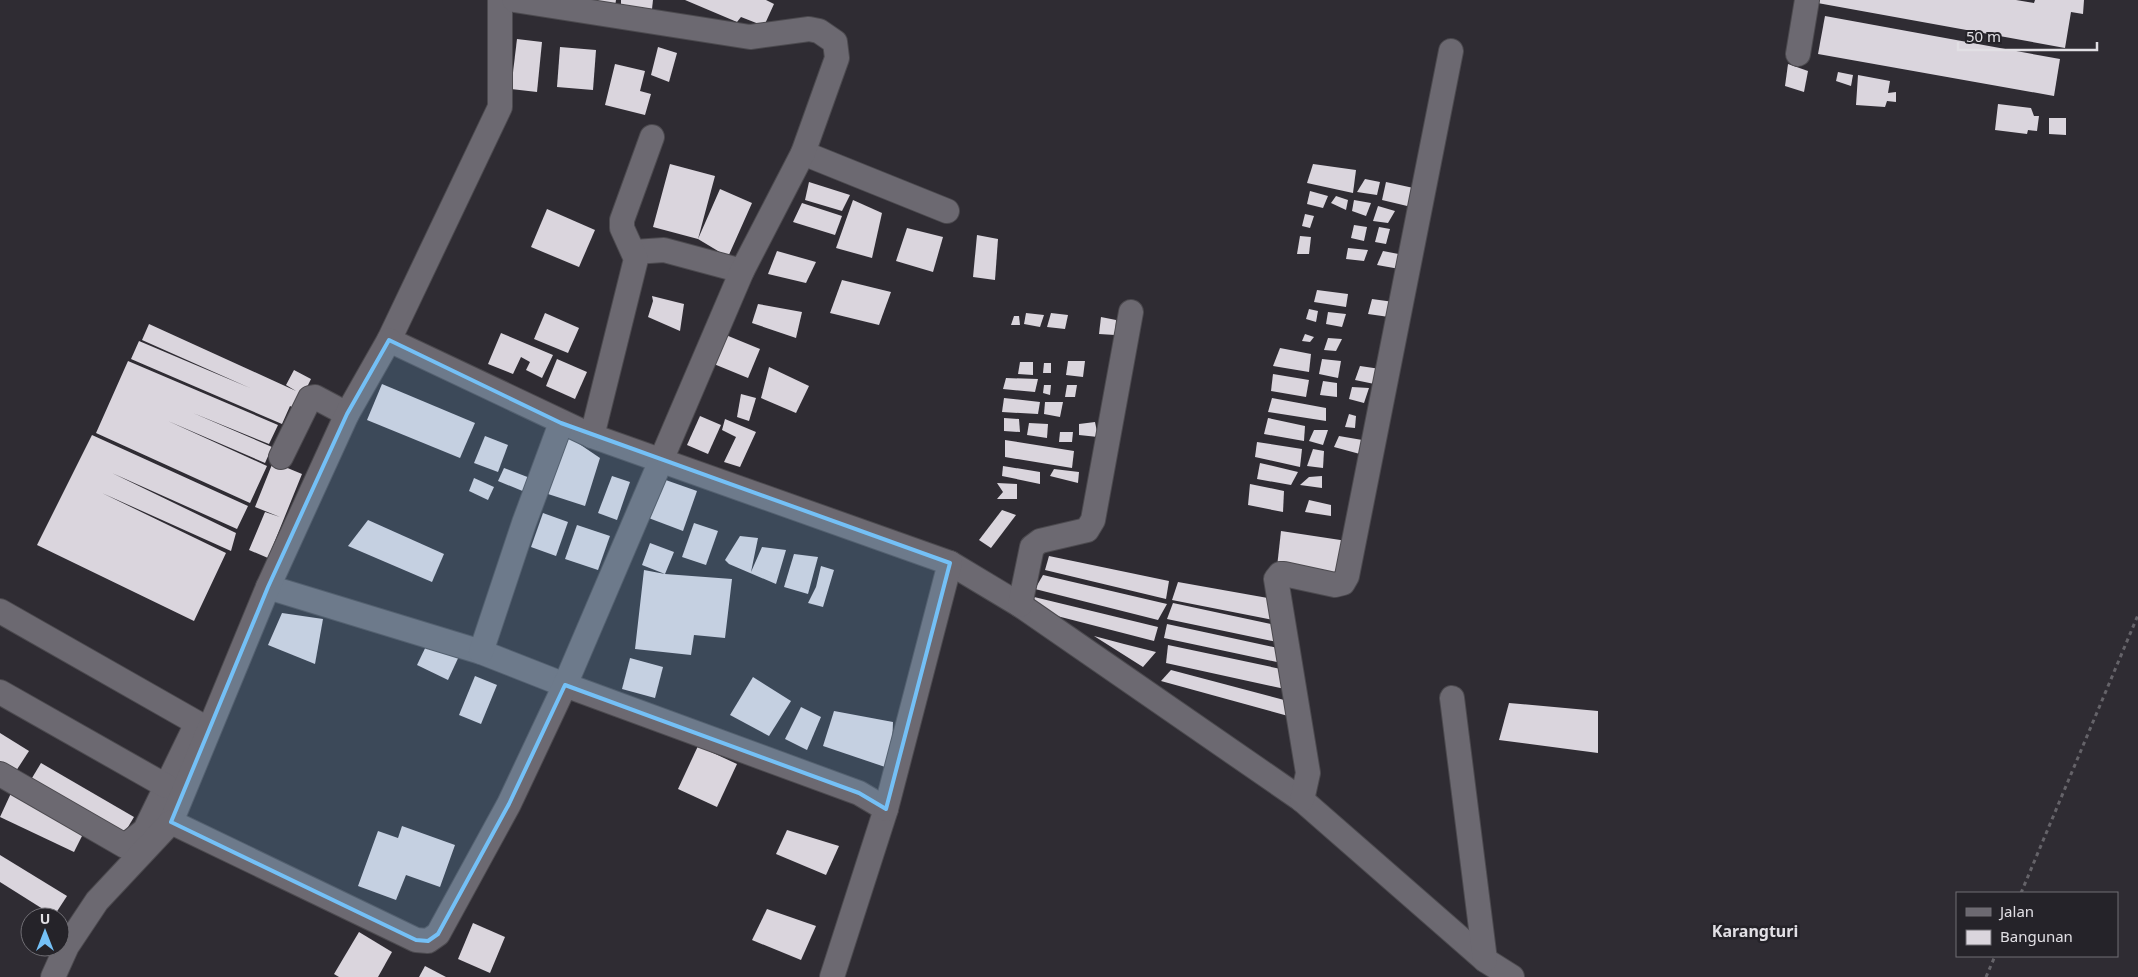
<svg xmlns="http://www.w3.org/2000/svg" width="2138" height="977" viewBox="0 0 2138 977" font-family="'Noto Sans',sans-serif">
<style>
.building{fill:#dad5dd}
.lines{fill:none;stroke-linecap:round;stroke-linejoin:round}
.minor-casing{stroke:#4c4a4f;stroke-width:26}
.path{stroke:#656369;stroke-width:3;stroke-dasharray:4 4;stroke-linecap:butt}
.minor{stroke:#6c6971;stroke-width:24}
.marked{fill:#74c0f6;fill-opacity:0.2;stroke:#74c0f6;stroke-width:4;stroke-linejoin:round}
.labels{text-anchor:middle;stroke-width:5;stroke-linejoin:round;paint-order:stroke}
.quarter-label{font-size:16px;font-weight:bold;fill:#e1dfe4;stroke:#252329}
</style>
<rect width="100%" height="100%" fill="#2f2c33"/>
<g class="building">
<polygon points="582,0 616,0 615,6"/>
<polygon points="621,0 653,0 652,9 621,5"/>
<polygon points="685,0 766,0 774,4 764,26 741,17 737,22"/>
<polygon points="1813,0 2016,0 2034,3 2035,0 2084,0 2083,14 2071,12 2065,48 1812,2"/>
<polygon points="1825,16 2060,59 2054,96 1818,54"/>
<polygon points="517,39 542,42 537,92 511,89"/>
<polygon points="560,47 596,50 593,90 557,87"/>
<polygon points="658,47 677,53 669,82 651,75"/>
<polygon points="615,64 645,71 640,91 651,94 645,115 605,105"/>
<polygon points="1788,64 1808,71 1804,92 1785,86"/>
<polygon points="1838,72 1853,75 1851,86 1836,81"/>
<polygon points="1858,75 1890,81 1888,93 1896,92 1896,102 1887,101 1885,107 1856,105"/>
<polygon points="1998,104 2031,108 2034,116 2039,116 2037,131 2028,130 2027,134 1995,130"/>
<polygon points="2049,118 2066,118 2066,135 2049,134"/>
<polygon points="670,164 715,176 698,239 720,189 752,203 728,257 698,239 653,227"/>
<polygon points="1313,164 1356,170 1353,193 1307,183"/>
<polygon points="1365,179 1380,182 1377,195 1357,192"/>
<polygon points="809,182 850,195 842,211 805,200"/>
<polygon points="1386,182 1432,192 1424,210 1382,200"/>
<polygon points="1310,191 1328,196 1323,208 1307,204"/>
<polygon points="1336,196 1348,200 1346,210 1331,203"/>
<polygon points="853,200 882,213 872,258 836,248"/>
<polygon points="1354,200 1371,203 1366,216 1352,211"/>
<polygon points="802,203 842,216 835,235 793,222"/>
<polygon points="1378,206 1395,211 1388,223 1373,221"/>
<polygon points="547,209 595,230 579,267 531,247"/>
<polygon points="1305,214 1314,216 1310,228 1302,226"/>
<polygon points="1354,225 1367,227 1364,241 1351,238"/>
<polygon points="1379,227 1390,229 1386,244 1375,242"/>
<polygon points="907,228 943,237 933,272 896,261"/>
<polygon points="977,235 998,239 995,280 973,277"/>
<polygon points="1300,236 1311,237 1309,254 1297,254"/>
<polygon points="1348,248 1368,250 1364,261 1346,259"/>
<polygon points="777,251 816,262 806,283 768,274"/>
<polygon points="1383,251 1414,257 1411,271 1377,265"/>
<polygon points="842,280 891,292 879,325 830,313"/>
<polygon points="1317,290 1348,294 1346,307 1314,302"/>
<polygon points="652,296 684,304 680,331 648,317 653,301"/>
<polygon points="1372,299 1401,303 1403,319 1368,314"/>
<polygon points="758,304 802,312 796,338 752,323"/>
<polygon points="1309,309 1318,311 1316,322 1306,319"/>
<polygon points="1328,312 1346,314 1342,327 1326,324"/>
<polygon points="545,313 579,328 568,353 534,339"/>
<polygon points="1026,313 1044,315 1040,327 1024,324"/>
<polygon points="1051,313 1068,315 1065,329 1047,327"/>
<polygon points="1014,316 1019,316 1020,325 1011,325"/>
<polygon points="1101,317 1116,320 1115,335 1099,334"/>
<polygon points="149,324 296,391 286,385 294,370 311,379 296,409 290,406 282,424 131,359 139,341 250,388 142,340"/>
<polygon points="501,333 553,355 542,378 526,370 530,362 521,357 513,374 488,364"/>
<polygon points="721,333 760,349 748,378 709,362"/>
<polygon points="1305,334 1314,337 1310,342 1302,341"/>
<polygon points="1328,338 1342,339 1336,351 1324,350"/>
<polygon points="1280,348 1311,354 1309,372 1273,366"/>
<polygon points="557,359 587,372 575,399 546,386"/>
<polygon points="1322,359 1341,361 1338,378 1319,374"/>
<polygon points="128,361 278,425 269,444 193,413 272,447 265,463 168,421 267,466 250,503 96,433"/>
<polygon points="1068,361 1085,361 1083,377 1066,375"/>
<polygon points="1020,362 1033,362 1033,375 1018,374"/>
<polygon points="1044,363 1051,363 1051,373 1043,373"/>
<polygon points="1360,366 1394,371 1389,387 1355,380"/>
<polygon points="769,367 809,386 796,413 761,398"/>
<polygon points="1273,374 1309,380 1306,397 1271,391"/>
<polygon points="1006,378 1038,379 1035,392 1003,389"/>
<polygon points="1323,381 1337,383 1337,397 1320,395"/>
<polygon points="382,384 475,423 460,458 367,420"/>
<polygon points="1044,385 1051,385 1050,395 1043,393"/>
<polygon points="1067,385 1077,385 1075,397 1065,397"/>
<polygon points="1352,387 1369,388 1364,403 1349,399"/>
<polygon points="741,394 756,398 749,421 737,417"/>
<polygon points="1004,398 1040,402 1038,414 1002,412"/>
<polygon points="1272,398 1326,408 1326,421 1268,412"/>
<polygon points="1045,402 1063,402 1060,417 1044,414"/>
<polygon points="1349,414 1356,416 1355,428 1345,427"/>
<polygon points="700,416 721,425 708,454 687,445"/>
<polygon points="1004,418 1019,419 1020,432 1004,431"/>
<polygon points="1268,418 1305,426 1304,441 1264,434"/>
<polygon points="725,419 756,432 740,467 724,462 736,437 722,430"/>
<polygon points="1095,422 1098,437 1079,435 1079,424"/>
<polygon points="1029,423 1048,424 1047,438 1027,435"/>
<polygon points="1314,430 1328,430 1323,445 1309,441"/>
<polygon points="1060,432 1073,432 1072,442 1059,442"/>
<polygon points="92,435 248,506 237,529 112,473 236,533 231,551 102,493 226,553 194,621 37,545"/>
<polygon points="566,435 600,458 585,506 548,494"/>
<polygon points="485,436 508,445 498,472 474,463"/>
<polygon points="1339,436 1374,442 1371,457 1334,447"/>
<polygon points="1005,440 1074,451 1072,468 1005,457"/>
<polygon points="1257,442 1302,449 1300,467 1255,457"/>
<polygon points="1313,449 1324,451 1323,468 1307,466"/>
<polygon points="273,462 302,474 268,558 249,550 265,512 280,517 255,507"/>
<polygon points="1260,463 1298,472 1291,485 1257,479"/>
<polygon points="1003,466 1040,472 1040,484 1002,476"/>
<polygon points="504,468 530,478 525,492 498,481"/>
<polygon points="1054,469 1079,472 1078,483 1050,476"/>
<polygon points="612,476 630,482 617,520 598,513"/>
<polygon points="1322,476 1322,488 1300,485 1309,477"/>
<polygon points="474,478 494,487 488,500 469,491"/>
<polygon points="660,478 697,491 683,531 646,517"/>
<polygon points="997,483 1017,484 1017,499 997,499 1003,492"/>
<polygon points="1250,484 1284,491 1283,512 1248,505"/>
<polygon points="1309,500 1331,505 1331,516 1305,512"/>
<polygon points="1002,510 1016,515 991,548 979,540"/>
<polygon points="543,513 568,522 556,556 531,547"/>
<polygon points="368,520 444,554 432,582 348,546"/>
<polygon points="694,523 718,531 706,565 682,557"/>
<polygon points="577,525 610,536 598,570 565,559"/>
<polygon points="1281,531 1347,541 1342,580 1277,567"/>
<polygon points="740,536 758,538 751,572 762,547 786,550 776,584 729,564 725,560"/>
<polygon points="650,543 674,552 665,574 732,579 725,638 694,635 691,655 635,649 644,570 665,574 642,565"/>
<polygon points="794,554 818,557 808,594 784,587"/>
<polygon points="1049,556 1169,581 1166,599 1045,570"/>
<polygon points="821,566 834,570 823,607 808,603 816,587"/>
<polygon points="1043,575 1167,604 1158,620 1035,589"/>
<polygon points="1178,582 1279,600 1278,621 1172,600"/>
<polygon points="1030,596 1158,627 1154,641 1026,608"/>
<polygon points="1173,603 1290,628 1291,645 1167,619"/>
<polygon points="282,613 323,619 315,664 268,645"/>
<polygon points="1167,624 1287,650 1286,664 1164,638"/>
<polygon points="1094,636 1124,644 1156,652 1143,667"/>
<polygon points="429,640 460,654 448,680 417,665"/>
<polygon points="1168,645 1295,672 1294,691 1166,663"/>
<polygon points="630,658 663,667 655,698 622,689"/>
<polygon points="1171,670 1303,705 1299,719 1161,681"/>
<polygon points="475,676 497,685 481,724 459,715"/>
<polygon points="753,677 791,701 769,736 730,715"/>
<polygon points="1509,703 1598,711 1598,753 1499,740"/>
<polygon points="801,707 821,717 807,750 785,739"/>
<polygon points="834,711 893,722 891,769 823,746"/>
<polygon points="0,733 29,751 16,771 0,761"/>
<polygon points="698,746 737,764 717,807 678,789"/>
<polygon points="41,763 134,817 122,837 29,783"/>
<polygon points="12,791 86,828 74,852 0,817"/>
<polygon points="402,826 455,845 440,887 406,875 396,900 358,886 378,831 398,838"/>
<polygon points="787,830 839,846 826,875 776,854"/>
<polygon points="0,855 67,896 54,916 0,882"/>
<polygon points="767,909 816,926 801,960 752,940"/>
<polygon points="473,923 505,937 490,973 458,959"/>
<polygon points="359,932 392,952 378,977 339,977 334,974"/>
<polygon points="425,966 446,977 419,977"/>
</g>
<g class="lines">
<g class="minor-casing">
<g id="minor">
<polyline points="500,0 500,107 389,340 592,436 950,563 1020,605 1302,800 1485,960 1512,977"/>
<polyline points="1798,54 1807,0"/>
<polyline points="803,153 947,211"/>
<polyline points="634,252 664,250 742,271"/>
<polyline points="592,436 636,259 622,228 622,220 652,137"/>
<polyline points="281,457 310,398 315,397 347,414"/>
<polyline points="268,587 481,652 565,685 859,793 886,809 832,977"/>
<polyline points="1020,605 1032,547 1040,541 1087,530 1093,520 1131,312"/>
<polyline points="0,611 197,723 145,830 125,846 0,774"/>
<polyline points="481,652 524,523 561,423"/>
<polyline points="0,692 166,786"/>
<polyline points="1452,698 1485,960"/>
<polyline points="1302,800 1308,773 1276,579 1280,574 1284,574 1335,585 1343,583 1347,576 1451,51"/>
<polyline points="886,809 950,563"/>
<polyline points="171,822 268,587 347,414 389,340"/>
<polyline points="53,977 67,946 97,901 171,822 416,940 428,941 438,934 509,804 565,685 742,271 803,153 837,58 835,42 819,31 809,29 750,37 514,0"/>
</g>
</g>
<g class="path">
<polyline points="2021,893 2138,615"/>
<polyline points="1986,977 1995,956"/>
</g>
<use href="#minor" class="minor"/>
</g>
<path class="marked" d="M389 340 561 423 950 563 886 809 859 793 565 685 509 804 438 934 428 941 416 940 171 822 268 587 347 414Z"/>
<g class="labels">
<g class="quarter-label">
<text x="1755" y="937">Karangturi</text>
</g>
</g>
<rect x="1956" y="892" width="162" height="65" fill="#252329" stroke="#706e74"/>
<rect x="1966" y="908" width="25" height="8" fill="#6c6971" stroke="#706e74"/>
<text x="2000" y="917" font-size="15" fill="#e1dfe4">Jalan</text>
<rect x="1966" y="930" width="25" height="15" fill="#dad5dd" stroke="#706e74"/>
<text x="2000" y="942" font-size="15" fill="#e1dfe4">Bangunan</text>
<g transform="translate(45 932)"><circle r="24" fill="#252329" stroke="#706e74"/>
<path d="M0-4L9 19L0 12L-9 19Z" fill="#74c0f6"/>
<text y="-8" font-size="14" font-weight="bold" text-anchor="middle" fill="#e1dfe4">U</text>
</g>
<path d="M1958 42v8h139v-8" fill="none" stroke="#e1dfe4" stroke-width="2.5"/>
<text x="1966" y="42" font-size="15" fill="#e1dfe4" stroke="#252329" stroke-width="4" paint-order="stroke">50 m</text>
</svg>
